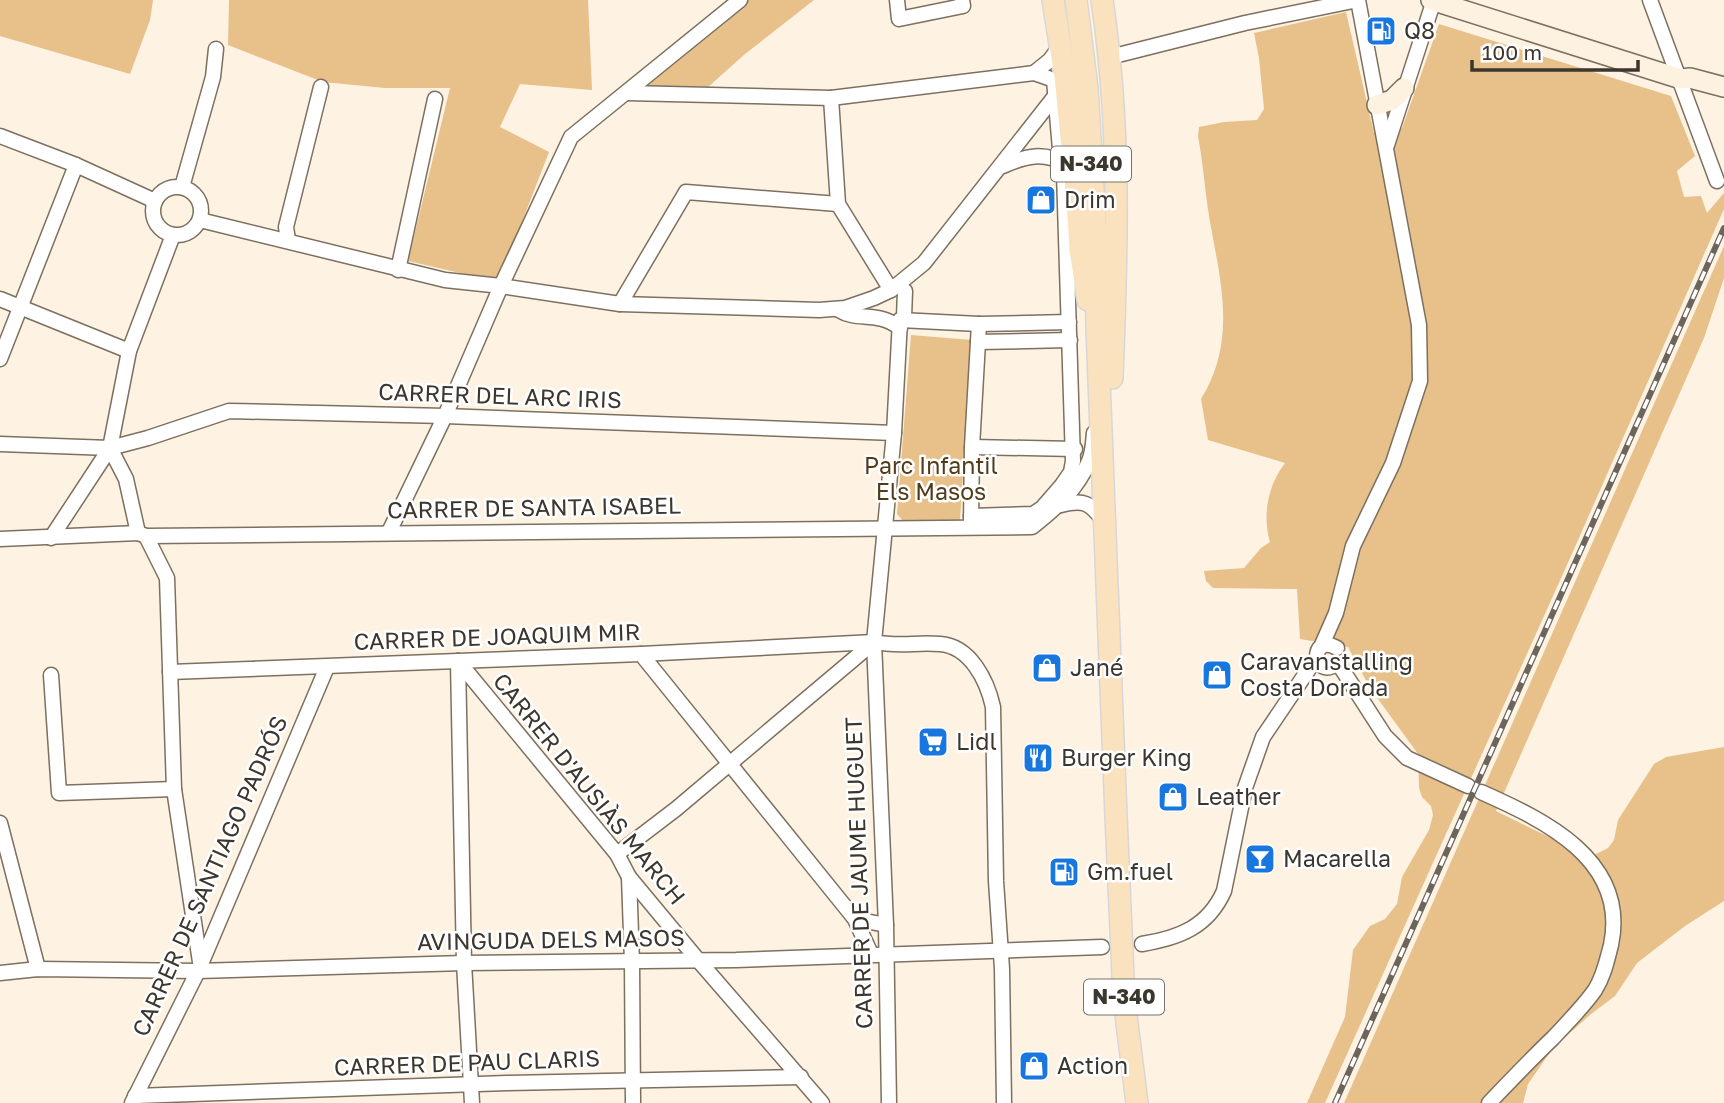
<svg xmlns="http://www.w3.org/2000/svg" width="1724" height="1103" viewBox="0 0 1724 1103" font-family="'Golos Text',sans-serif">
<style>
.green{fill:#e7c08a}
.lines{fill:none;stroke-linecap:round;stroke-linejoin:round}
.street-casing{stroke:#7c705f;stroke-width:17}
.secondary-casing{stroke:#7c705f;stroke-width:22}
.primary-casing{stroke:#d8d7d5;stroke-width:24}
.street{stroke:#fff;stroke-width:14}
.secondary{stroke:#fdf1df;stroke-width:19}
.primary{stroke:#fbe2bf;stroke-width:21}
.rail-casing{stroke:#6c655b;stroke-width:6}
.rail{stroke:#fff;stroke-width:3.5;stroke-dasharray:10;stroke-linecap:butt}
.labels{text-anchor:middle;stroke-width:5;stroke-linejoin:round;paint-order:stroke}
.shield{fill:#fff;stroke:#76726d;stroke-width:2}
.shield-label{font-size:21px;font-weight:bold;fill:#3b362e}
.poi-label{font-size:23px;fill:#3b362e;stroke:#fff;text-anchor:start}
.street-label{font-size:23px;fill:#3b362e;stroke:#fff}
.park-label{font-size:23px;fill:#523b17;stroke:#fff}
</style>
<rect width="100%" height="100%" fill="#fef2e3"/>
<g class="green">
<polygon points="0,0 153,0 150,20 130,74 0,36"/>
<polygon points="229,0 588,0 592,90 520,84 500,127 549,152 500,279 460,273 408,261 450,88 385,88 323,82 228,45"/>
<polygon points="746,0 814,0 745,54 707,88 636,85"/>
<path d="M1346 12 1374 133 1402 128 1439 24 1671 96 1695 156 1677 171 1684 197 1701 196 1707 213 1724 193V209L1571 556 1325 1103H1307L1345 1017 1353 950 1370 926 1385 919 1397 904 1402 877 1429 830 1433 815 1431 806 1422 797 1419 788 1418 754 1370 688 1348 647 1300 639 1297 589 1213 588 1206 581 1204 571 1244 568 1261 548 1270 542C1262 515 1268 485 1285 463L1208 440 1201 399C1238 339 1220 280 1209 216 1205 190 1203 163 1198 136L1199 127 1224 122 1257 120 1264 109 1259 58 1254 33Z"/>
<polygon points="1724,246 1724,278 1704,338 1496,811 1590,857 1608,848 1614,840 1618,820 1654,764 1666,757 1724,747 1724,901 1685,926 1637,963 1615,996 1591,1014 1553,1048 1528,1084 1523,1103 1344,1103"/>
<polygon points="911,335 972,340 960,520 957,523 904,522 897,514"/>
</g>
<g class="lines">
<g class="street-casing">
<g id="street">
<polyline points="897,0 899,19 963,6 962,0"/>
<polyline points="1650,0 1717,181"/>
<polyline points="1110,57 1245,23 1358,0"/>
<polyline points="1034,73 1050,60 1061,45"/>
<polyline points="627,93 831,98 1034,73 1054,80"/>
<polyline points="831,98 838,204 891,290"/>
<polyline points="0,136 76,165 155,201"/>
<polyline points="1387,145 1434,0"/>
<path d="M1003 166C1025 156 1045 151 1066 165"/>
<circle cx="177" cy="211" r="24"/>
<polyline points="182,187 213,77 216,49"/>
<polyline points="200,220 445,280 501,286 620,304 819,310 845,308 874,298 891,290 924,263 1055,96"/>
<polyline points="288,240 286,227 321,87"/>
<polyline points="398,270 435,99"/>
<polyline points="0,299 129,351"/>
<polyline points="620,304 686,192 838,204"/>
<path d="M839 310C858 322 876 310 900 328"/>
<polyline points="900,320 979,324 1069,322"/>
<polyline points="978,342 1070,340"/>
<polyline points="0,359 76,165"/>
<polyline points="0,444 110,448 148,438 229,411 445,416 894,433"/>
<polyline points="972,447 1075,449"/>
<polyline points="110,448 126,479 138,533"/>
<path d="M1061 505C1084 499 1090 503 1104 521"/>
<polyline points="971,516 1033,514 1042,508 1062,485 1071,472 1073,461 1064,173 1061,161 1054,80"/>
<polyline points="971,523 972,447 979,324"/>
<polyline points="389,532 445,416 501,286 571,137 740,0"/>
<polyline points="146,536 167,578 174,789 200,962"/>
<polyline points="51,538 110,448 129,351 173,235"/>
<path d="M0 539 138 533 146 536 1032 527C1055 509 1078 489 1089 461 1093 452 1093 442 1094 433"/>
<polyline points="1321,647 1336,613 1353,546 1393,463 1420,381 1419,325 1358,0"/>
<path d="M1337 648C1309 632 1312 682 1338 663"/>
<polyline points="641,654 855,919 871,954"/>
<polyline points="458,661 617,854 629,877 698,960 822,1103"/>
<polyline points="458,661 464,963 472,1103"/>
<polyline points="1338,663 1385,736 1407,758 1468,786"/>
<path d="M170 672 641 654 874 642C900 647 916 642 940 644 970 646 987 680 993 707L996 881 1002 969 1004 1103"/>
<polyline points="51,675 59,793 174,789"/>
<path d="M1481 792C1544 820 1629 860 1611 945 1607 960 1604 976 1595 990 1583 1007 1567 1023 1553 1038 1531 1059 1510 1081 1489 1103"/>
<polyline points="0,823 38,969"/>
<polyline points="617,854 676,809 874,642"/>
<polyline points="629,877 632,962 633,1103"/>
<polyline points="855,919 886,925"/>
<path d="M1142 944C1179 938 1208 927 1224 891L1245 788 1263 737 1317 657"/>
<polyline points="0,973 38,969 198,971 464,963 736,960 1102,947"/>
<polyline points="135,1096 507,1083 801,1077"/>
<polyline points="132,1103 198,971 327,667"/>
<polyline points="889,1103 886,925 874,642 894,433 900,320 904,317 905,291"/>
</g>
</g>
<g class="secondary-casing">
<g id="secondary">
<polyline points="1431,0 1681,79 1690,78 1724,87"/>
<polyline points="1377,105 1392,100 1404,88"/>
</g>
</g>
<g class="primary-casing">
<g id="primary">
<polyline points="1053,0 1065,76 1077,199 1080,250 1088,300"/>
<polyline points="1076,0 1087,88 1096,240 1097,328 1116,816 1124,999 1137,1103"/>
<path d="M1102 0C1121 126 1117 251 1112 378"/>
</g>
</g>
<use href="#street" class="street"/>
<use href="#secondary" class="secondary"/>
<use href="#primary" class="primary"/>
<g class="rail-casing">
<polyline id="rail" points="1335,1103 1724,228"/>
</g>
<use href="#rail" class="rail"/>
</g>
<defs>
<g id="fuel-square" transform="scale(1.575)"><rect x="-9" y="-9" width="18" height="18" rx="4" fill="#1876df" stroke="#fff"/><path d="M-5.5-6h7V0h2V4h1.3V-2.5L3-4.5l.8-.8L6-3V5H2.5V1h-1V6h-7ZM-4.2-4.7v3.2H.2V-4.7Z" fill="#fff"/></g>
<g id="shop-square" transform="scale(1.575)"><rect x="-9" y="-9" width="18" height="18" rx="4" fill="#1876df" stroke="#fff"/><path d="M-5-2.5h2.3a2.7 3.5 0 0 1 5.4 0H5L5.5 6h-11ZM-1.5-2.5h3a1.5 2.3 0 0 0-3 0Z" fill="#fff"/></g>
<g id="supermarket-square" transform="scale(1.575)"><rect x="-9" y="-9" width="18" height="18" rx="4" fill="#1876df" stroke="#fff"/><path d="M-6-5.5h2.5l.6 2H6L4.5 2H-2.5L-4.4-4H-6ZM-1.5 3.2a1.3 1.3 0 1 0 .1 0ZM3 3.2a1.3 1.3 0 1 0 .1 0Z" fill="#fff"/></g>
<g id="restaurant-square" transform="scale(1.575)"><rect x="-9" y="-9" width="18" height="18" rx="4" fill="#1876df" stroke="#fff"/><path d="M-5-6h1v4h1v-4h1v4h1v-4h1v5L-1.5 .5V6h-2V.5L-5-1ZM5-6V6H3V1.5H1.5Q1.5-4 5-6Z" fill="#fff"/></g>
<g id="bar-square" transform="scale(1.575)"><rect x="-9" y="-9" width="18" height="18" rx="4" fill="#1876df" stroke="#fff"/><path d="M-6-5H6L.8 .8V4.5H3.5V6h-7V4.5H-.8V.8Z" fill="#fff"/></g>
</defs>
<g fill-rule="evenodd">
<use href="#fuel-square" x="1381" y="31"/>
<use href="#shop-square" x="1041" y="200"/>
<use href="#shop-square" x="1047" y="668"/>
<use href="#shop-square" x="1217" y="675"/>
<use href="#supermarket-square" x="933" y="742"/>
<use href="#restaurant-square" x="1038" y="758"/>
<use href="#shop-square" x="1173" y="797"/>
<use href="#bar-square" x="1260" y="859"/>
<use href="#fuel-square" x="1064" y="872"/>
<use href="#shop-square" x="1034" y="1066"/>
</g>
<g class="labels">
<g class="shield">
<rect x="1051" y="146.5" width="80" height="35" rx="5"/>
<rect x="1084" y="979.5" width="80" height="35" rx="5"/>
</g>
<g class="shield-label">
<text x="1091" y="171">N-340</text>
<text x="1124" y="1004">N-340</text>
</g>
<g class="poi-label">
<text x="1404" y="39">Q8</text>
<text x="1064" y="208">Drim</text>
<text x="1240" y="670">Caravanstalling<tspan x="1240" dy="26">Costa Dorada</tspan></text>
<text x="1070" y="676">Jané</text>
<text x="956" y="750">Lidl</text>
<text x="1061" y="766">Burger King</text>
<text x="1196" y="805">Leather</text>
<text x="1283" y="867">Macarella</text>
<text x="1087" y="880">Gm.fuel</text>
<text x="1057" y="1074">Action</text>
</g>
<g class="street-label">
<text transform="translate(500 396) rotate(2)" y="8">CARRER DEL ARC IRIS</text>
<text transform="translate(534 508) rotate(-1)" y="8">CARRER DE SANTA ISABEL</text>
<text transform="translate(497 637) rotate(-2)" y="8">CARRER DE JOAQUIM MIR</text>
<text transform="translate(589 789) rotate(51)" y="8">CARRER D'AUSIÀS MARCH</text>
<text transform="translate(859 873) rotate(-92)" y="8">CARRER DE JAUME HUGUET</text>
<text transform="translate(210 876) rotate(-66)" y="8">CARRER DE SANTIAGO PADRÓS</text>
<text transform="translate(551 940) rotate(-1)" y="8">AVINGUDA DELS MASOS</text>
<text transform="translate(467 1063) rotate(-2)" y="8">CARRER DE PAU CLARIS</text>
</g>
<g class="park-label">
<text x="931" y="474">Parc Infantil<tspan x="931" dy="26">Els Masos</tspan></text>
</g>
</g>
<path d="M1472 60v10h166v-10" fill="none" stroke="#3b362e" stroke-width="3.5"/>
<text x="1482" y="60" font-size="21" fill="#3b362e" stroke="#ffffff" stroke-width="5" paint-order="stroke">100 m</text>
</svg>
